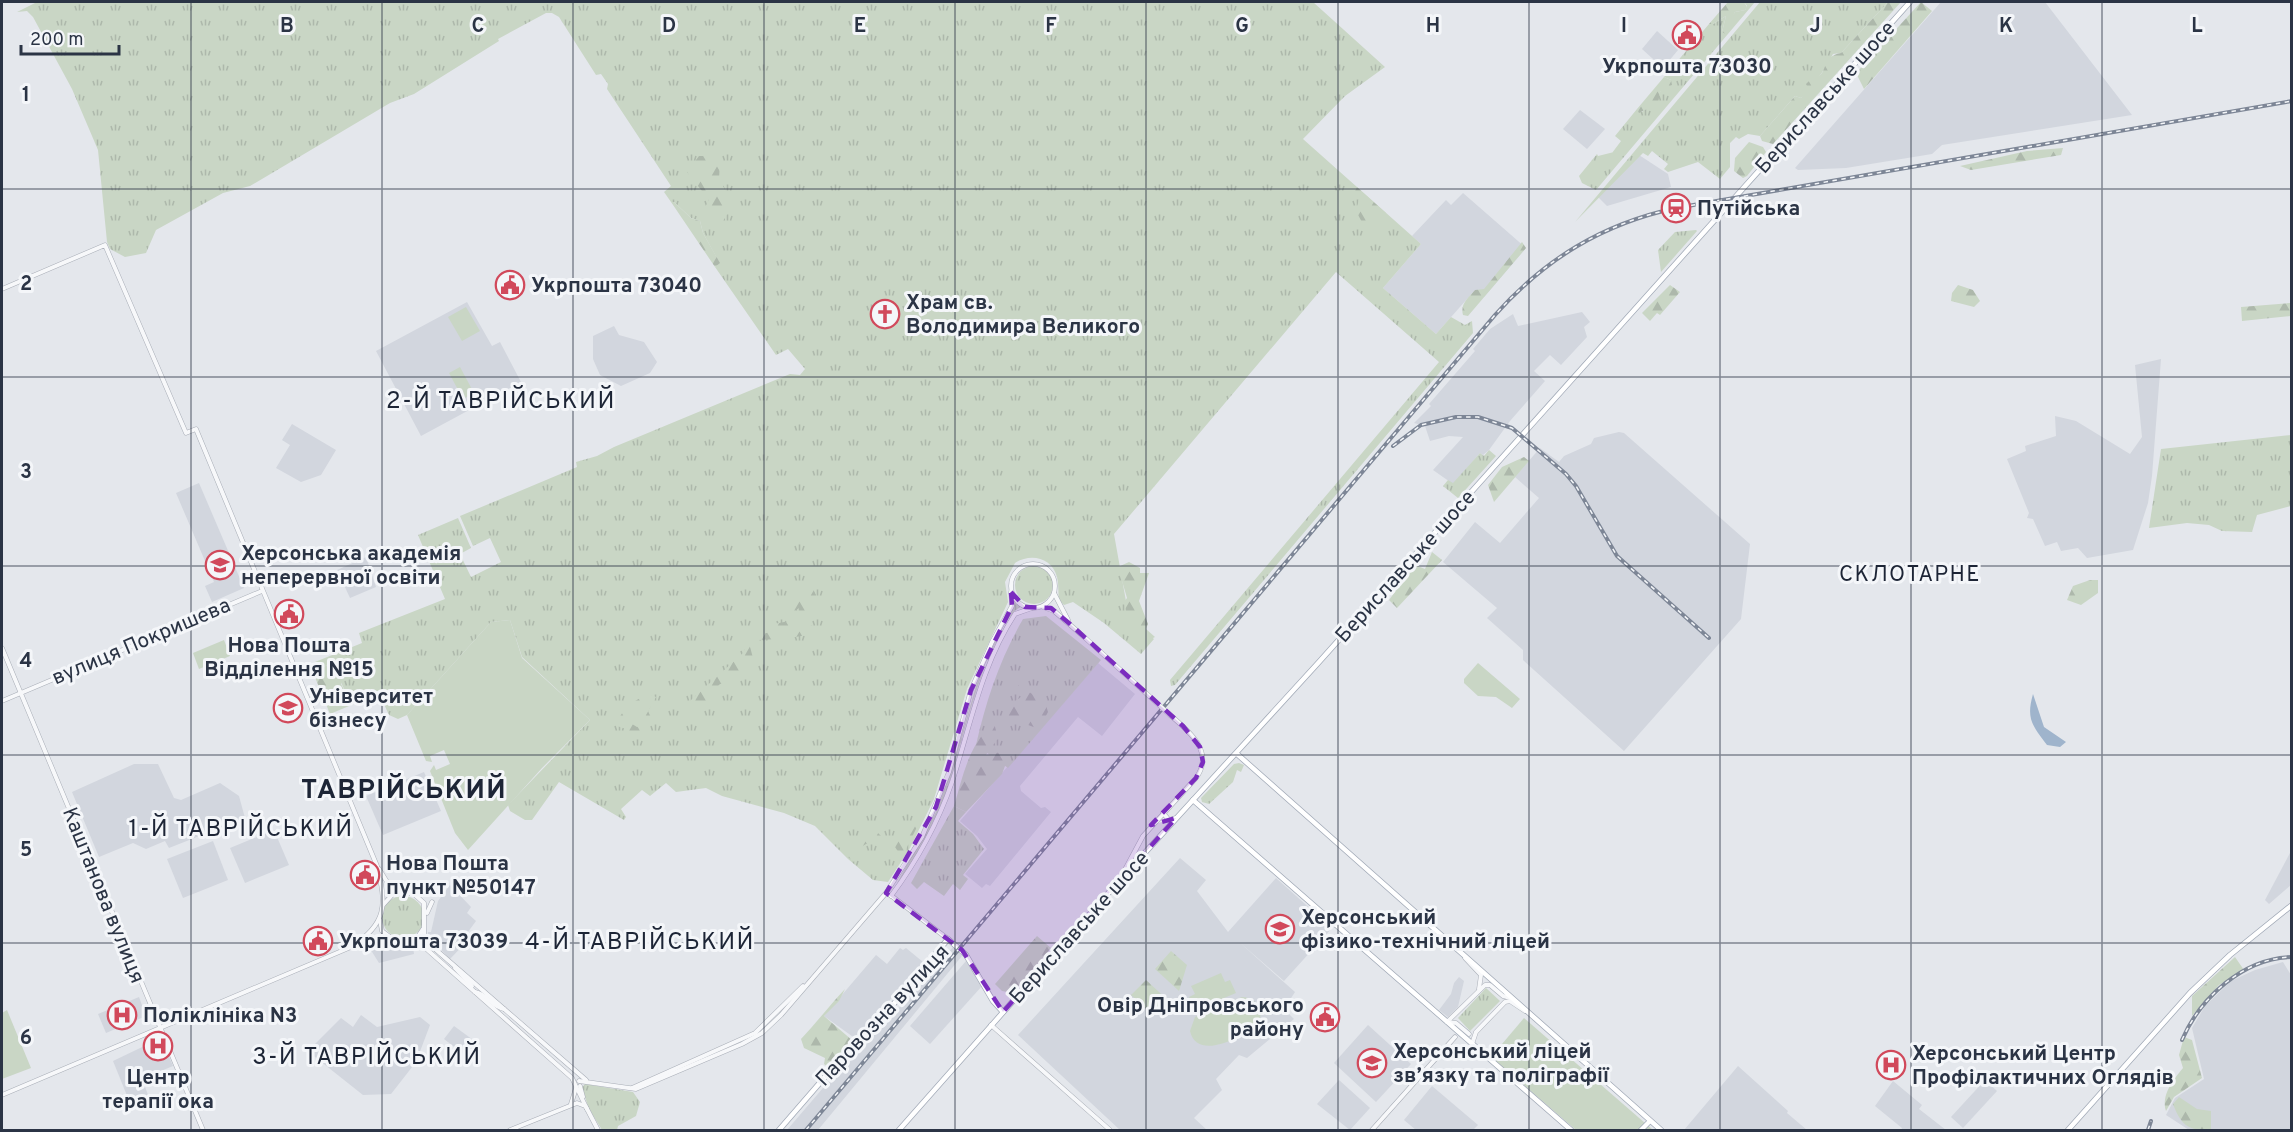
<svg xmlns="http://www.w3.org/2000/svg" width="2293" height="1132" viewBox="0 0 2293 1132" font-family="Overpass,sans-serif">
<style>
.built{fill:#d2d6de}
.grass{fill:url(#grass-tufts)}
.forest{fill:url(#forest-firs)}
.park{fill:#c9d6c5}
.water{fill:#9fb4cc}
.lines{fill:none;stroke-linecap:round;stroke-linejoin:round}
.minor-casing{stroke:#a9aeb7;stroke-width:5}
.major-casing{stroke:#a3abb8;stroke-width:6}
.minor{stroke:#f7f8fa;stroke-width:4}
.major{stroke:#fff;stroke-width:4.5}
.rail-casing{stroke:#7d8696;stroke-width:4}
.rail{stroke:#f4f6f9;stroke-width:1.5;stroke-dasharray:4.5;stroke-linecap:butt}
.minor-bridge-casing{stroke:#a9aeb7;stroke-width:5;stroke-linecap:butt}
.minor-bridge{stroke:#f7f8fa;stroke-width:4}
.marked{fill:#7b2cbf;fill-opacity:0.2;stroke:#7b2cbf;stroke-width:4.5;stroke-dasharray:12 8;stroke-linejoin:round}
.grid{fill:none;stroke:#2b3445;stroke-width:1.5;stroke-opacity:0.55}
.labels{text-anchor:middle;stroke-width:6;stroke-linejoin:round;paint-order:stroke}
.poi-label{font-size:21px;font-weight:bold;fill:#2b3445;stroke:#f4f6f9;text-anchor:start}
.street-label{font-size:21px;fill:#2b3445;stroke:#f4f6f9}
.neighbourhood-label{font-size:22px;letter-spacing:1.5px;fill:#1d2536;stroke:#f4f6f9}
.quarter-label{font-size:24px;letter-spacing:1.5px;fill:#1d2536;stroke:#f4f6f9}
.district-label{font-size:27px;font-weight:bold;letter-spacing:1.5px;fill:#1d2536;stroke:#f4f6f9}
.grid-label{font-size:20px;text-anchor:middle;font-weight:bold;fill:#2b3445;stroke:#f4f6f9;stroke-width:6;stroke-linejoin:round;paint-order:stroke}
</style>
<defs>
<pattern id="grass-tufts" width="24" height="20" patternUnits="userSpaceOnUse" patternTransform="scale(1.5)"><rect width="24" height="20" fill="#c9d6c5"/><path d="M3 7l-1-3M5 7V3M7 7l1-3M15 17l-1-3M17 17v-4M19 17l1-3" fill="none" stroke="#adb8ab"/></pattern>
<pattern id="forest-firs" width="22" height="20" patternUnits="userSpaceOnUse" patternTransform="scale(1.5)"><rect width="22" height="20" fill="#c9d6c5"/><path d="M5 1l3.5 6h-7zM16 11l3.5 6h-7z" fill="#adb8ab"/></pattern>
</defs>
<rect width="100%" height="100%" fill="#e4e7ec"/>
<g class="built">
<polygon points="1941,2 2045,2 2132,115 1942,145 1932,154 1846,168 1798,170 1795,168"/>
<polygon points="1657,31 1678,50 1663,68 1642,49"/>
<polygon points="1580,110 1605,129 1587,149 1563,129"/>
<polygon points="1639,155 1668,174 1671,187 1607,206 1598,197"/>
<polygon points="1463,193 1526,248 1484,297 1475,290 1436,334 1383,288 1421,244 1412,236 1446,200 1451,205"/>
<polygon points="467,302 492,346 500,342 521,382 421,436 376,351"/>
<polygon points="1582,312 1590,322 1584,327 1587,337 1561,365 1550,355 1534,371 1545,381 1510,421 1489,450 1483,455 1480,453 1453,484 1433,470 1463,437 1449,436 1430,441 1425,426 1414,423 1431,406 1429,404 1475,351 1473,349 1490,329 1513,314 1518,326"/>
<polygon points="614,326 619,335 644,342 657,362 650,373 621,386 600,375 593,359 593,336"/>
<polygon points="2161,359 2152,476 2148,503 2133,550 2087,558 2078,548 2061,551 2057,542 2045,546 2033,519 2027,518 2029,513 2007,459 2026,451 2025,446 2056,436 2055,416 2076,421 2130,454 2142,437 2135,365"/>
<polygon points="292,424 336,450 321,475 301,482 276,468 290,445 282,440"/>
<polygon points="1619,432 1624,433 1750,544 1741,619 1624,751 1523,660 1523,650 1487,618 1497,608 1443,562 1475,522 1500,543 1539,498 1515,477 1540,448 1559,462 1564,456 1591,444 1594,438"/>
<polygon points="199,483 244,588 212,602 205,586 214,582 176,493"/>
<polygon points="366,557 376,587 350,598 337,570"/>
<polygon points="1098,663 1135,694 1102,736 1078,717 1020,786 1021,791 1041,808 1045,807 1051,812 990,886 986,884 982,888 965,874 987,849 977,836 960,821"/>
<polygon points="134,764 158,764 174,798 181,800 220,783 239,796 245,818 169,848 165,841 146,849 133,843 99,857 72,792"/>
<polygon points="424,772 441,811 383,835 366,796"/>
<polygon points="274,830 289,865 245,883 230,848"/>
<polygon points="213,841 228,880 183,898 167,859"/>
<polygon points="2291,851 2291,885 2269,904 2265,900"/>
<polygon points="1180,858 1206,880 1197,891 1228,932 1276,878 1332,928 1284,981 1238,941 1295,992 1284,1009 1294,1019 1247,1058 1239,1055 1216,1079 1222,1090 1194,1118 1207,1130 1120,1130 1018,1035"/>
<polygon points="450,885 471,907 467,913 476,921 465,936 469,939 450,959 428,936 428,932 431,932 438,901"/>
<polygon points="382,944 383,948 393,950 413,947 414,954 379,963 369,947"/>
<polygon points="953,947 962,956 818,1130 787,1130 847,1060 883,1026"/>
<polygon points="900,948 903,950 906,948 923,962 856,1039 824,1016 876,955 887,964"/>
<polygon points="966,961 982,986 930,1044 910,1026"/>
<polygon points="2283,962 2291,975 2291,1130 2189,1130 2166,1115 2175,1098 2204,1079 2192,1028 2205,1006 2231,981 2255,970"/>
<polygon points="1459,977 1464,981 1458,1007 1448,1017 1439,1010 1451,994 1454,983"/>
<polygon points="139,997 146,1016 106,1033 98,1014"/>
<polygon points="361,1015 377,1027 420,1017 430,1025 416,1062 391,1094 363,1095 310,1053 310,1049 341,1018 353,1027"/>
<polygon points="1368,1025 1411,1064 1376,1102 1334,1063"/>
<polygon points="454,1026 480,1045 470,1059 444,1039"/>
<polygon points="161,1038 173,1066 142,1079 150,1100 132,1108 113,1061"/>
<polygon points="1738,1066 1788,1111 1787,1113 1807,1130 1684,1130"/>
<polygon points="1339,1080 1370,1108 1350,1130 1317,1104"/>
<polygon points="1985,1080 1997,1091 1963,1128 1951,1117"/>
<polygon points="1893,1081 1922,1105 1919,1109 1946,1130 1901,1130 1902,1128 1875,1106"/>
<polygon points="1432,1086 1478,1125 1473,1130 1416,1130 1404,1120"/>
</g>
<g class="grass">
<path d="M37 2H1313L1385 67 1345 96 1303 139 1421 244 1383 288 1436 334 1451 317 1465 325 1472 321 1473 333 1175 685 1171 686 1170 680 1439 362 1336 272 1114 534 1129 618 1154 639 1141 654 1104 623 1073 602 1064 605 1059 600C1058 593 1059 585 1057 577 1052 557 1030 553 1015 563L1005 582 1008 602 967 689 934 799 910 848 888 882 873 880 848 859 815 826 784 813 722 796 706 788 676 792 666 783 650 796 642 790 621 809 626 817 624 820 559 782 532 820H525L510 811 508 805 590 720 522 657 510 620 491 622 407 715 398 719 389 715 378 691 372 693 371 698 361 701 358 689 347 695 332 664 312 670 310 664 362 643 359 633 445 599 418 535 458 518 471 548 460 554 471 577 501 562 490 538 473 546 460 516 577 467 576 462 597 456 614 447 790 374 800 375 805 369 788 349 776 355 715 267 719 262 703 233 700 221 691 218 674 202H671L664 192 671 186 607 89 608 84 601 74 596 75 559 17 552 13H546L498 39 499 41 414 94 390 103 250 186 223 193 156 230 146 253 125 257 110 249 107 242 98 150 72 89 33 17 27 11 17 12Z"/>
<path d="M1744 2H1755L1596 190 1582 183 1579 176 1597 154 1598 156 1614 152 1612 153 1621 141 1615 136 1637 109 1642 112C1654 100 1660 91 1671 80L1664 77 1709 24H1713L1726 16 1722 32 1735 12 1745 10 1747 6Z"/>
<path d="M1760 2H1888L1841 53 1833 54C1824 71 1814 85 1801 98L1795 96 1760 136 1748 134 1739 139 1736 137 1730 143V167L1720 179 1698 162 1668 172 1664 169 1668 164 1652 151 1648 156 1643 153 1575 222Z"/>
<polygon points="1696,230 1697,231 1661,272 1658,250 1675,232"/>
<polygon points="2291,435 2291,506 2257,515 2252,532 2222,531 2209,525 2187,523 2149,528 2161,449"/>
<polygon points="1489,450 1496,456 1458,498 1443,486 1448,480 1453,483 1480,453 1484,456"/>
<circle cx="1034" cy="585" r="19"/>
<path d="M1015 601 1022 606C988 623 961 750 948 787 937 820 920 857 897 883L936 812 951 771 977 683Z"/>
<path d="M1046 616 1101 660 1008 768 976 745C986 700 1000 659 1023 619Z"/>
<polygon points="1239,763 1244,765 1241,772 1237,770 1233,782 1209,804 1202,802 1201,798 1234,764"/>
<polygon points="954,806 966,812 958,821 973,834 984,849 963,875 968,879 960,890 953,884 944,896 924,882 917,889 911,883"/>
<circle cx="403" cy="917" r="21"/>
<polygon points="1486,988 1500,1001 1470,1031 1458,1018"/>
<polygon points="585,1084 633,1092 640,1102 636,1116 618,1126 617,1130 602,1130 589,1109 582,1088"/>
</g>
<g class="forest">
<polygon points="1728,2 1744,2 1747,7 1745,10 1735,12 1732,19 1734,24 1726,34 1722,32 1726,16 1713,24 1709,24"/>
<path d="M1888 2H1901L1773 144 1762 141 1760 136 1795 96 1801 98 1808 88 1806 84 1813 77 1815 79C1830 71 1820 57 1841 53Z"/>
<polygon points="1921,2 1932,11 1864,89 1856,73"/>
<polygon points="1664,77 1671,80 1672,85 1660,92 1658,103 1639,113 1637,109"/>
<polygon points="1749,142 1763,147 1766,152 1747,176 1743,178 1734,171 1735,158"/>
<polygon points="2063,148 2061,155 1971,170 1960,166 2027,151"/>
<polygon points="699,156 712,156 720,161 719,179 733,204 723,221 707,220 704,209 709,200 687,172"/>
<polygon points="1348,182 1358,188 1386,213 1377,225 1369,228 1364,226 1356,211 1359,199 1345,184"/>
<polygon points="671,202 674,202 691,218 700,221 703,233 720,263 715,267"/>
<path d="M1522 242 1526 248 1468 316 1463 315C1460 304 1468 298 1475 290L1484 289Z"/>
<polygon points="1670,285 1680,292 1660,315 1657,313 1650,321 1642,313"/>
<polygon points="1958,285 1973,290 1980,301 1974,307 1951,301 1952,293"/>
<polygon points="2290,303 2291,316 2242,321 2241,307"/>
<polygon points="1524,457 1529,461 1494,502 1488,485 1502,467"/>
<polygon points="1432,552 1442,560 1397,608 1389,600 1415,565 1425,569"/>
<polygon points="1129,562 1140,568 1140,573 1149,573 1139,601 1148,624 1146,629 1155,637 1151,639 1128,619 1124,602 1127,598 1118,567"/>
<polygon points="2090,580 2098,580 2098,593 2081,605 2067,600 2073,586"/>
<path d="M813 589 816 595 815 603 803 605 808 608C820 606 819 600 826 593L829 594 828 605 803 619 799 608 791 614V606L798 599 807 598Z"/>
<polygon points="789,621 813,626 812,634 790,638 787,635 779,639 757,640 748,631 767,633 774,624"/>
<polygon points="749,643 753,658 744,663 742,672 736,673 731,683 720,684 718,686 721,691 696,714 688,706 691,700 742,654"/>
<polygon points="332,664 343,677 341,684 347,695 359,689 361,701 330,714 312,670"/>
<polygon points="1018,685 1045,702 1048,712 1039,729 1007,717 1009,706 1021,697"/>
<path d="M648 694 656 697 648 711 652 720 644 717 627 721 637 727 642 725 644 734 632 741 626 729 617 726C620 709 634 701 648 694Z"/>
<path d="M994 723 998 738 986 755 1011 750 1002 774 966 812 954 806C963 776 969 743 994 723Z"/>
<polygon points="904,821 914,822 917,827 904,853 899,853 895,847"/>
<polygon points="866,832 877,832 881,836 878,842 866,844 854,851 858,857 854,862 843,853 836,842 840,838 854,839"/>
<polygon points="1037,936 1051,948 1013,993 1002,991 995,984"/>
<polygon points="1171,951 1187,965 1179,991 1155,969"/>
<polygon points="2235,957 2244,970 2219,985 2192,1016 2192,996"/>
<polygon points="1146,980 1171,1003 1160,1015 1156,1012 1153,1015 1131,995"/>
<path d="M845 989 839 1001 824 1016 853 1041 828 1067 824 1064 825 1058 804 1048 801 1039C816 1023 830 1005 845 989Z"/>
<path d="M2184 1037 2192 1040 2202 1078 2174 1097 2166 1111C2161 1095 2173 1080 2183 1068L2179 1055Z"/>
<path d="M2179 1097 2197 1109 2211 1111V1130C2188 1131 2181 1125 2173 1104Z"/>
</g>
<g class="park">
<polygon points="466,307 480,331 462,341 448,317"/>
<polygon points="460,367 474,393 463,399 449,373"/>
<polygon points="510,620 522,658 590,720 542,768 468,850 455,833 430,771 434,765 436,770 450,764 444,750 430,756 432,762 426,761 407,715 491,622"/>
<polygon points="224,640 230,656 199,669 193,653"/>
<polygon points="1478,663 1520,699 1512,708 1496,697 1478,696 1464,683 1464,679"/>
<polygon points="1221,973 1225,982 1230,980 1236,993 1195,1010 1189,997 1195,994 1191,986"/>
<path d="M1242 997C1259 998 1266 1013 1256 1026 1240 1038 1197 1061 1190 1031L1195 1017Z"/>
<polygon points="7,1010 31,1068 2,1079 2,1013"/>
<polygon points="1524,1018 1653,1130 1576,1130 1491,1057"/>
</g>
<path class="water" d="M2033 694 2044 727 2066 742 2060 747 2047 745C2032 725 2026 719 2033 694Z"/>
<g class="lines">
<g class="minor-casing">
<g id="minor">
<path d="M2 289 105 245 186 433 196 429 377 866C387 905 387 924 351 947L2 1095"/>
<circle cx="1033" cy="586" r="22"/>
<polyline points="1054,593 1068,620"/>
<polyline points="1043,607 1054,611 1083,636"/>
<polyline points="2,648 203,1130"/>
<polyline points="2,701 262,591"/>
<polyline points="1163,813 1169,820 1176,818"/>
<polyline points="379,869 389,885 415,895 424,903 424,933 427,942 586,1080"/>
<path d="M1121 877 1143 836 1196 778C1215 752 1189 731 1170 715"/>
<polyline points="889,894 948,939"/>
<path d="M891 896C917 861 938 823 952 782 971 724 981 666 1015 614L1032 608"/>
<polyline points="383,905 393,894 405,893 411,887 414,894"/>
<polyline points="427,913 432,902"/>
<polyline points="380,920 382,931 394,940"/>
<polyline points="408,941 417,938 423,929"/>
<polyline points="356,946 388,940 423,946 572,1078 587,1109"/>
<polyline points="1465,958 1481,975 1479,989"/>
<polyline points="455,968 472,986"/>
<path d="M475 992C487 994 492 1007 504 1009"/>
<polyline points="1447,1022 1485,985 1490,985 1503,996 1511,998"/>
<polyline points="1448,1022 1456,1023 1469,1034"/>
<polyline points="991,1025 1110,1130"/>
<polyline points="1472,1044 1476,1032 1505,1002 1510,1001 1525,1011"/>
<polyline points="579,1081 636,1089 742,1044 762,1033 781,1015 886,893 922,837 949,772 971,690 992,642 1012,606 1011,592"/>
<polyline points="580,1086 583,1097"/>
<polyline points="632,1088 755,1033 803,986"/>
<polyline points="571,1104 576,1088"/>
<polyline points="586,1107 598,1130"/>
<polyline points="510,1130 577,1103 585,1106"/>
<polyline points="1372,1130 1455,1037"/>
</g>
</g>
<g class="major-casing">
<g id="major">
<polyline points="1237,754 1661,1130"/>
<polyline points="1193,800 1571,1130"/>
<polyline points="779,1130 831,1070 876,1025 948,939 966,955 993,1001 1003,1012"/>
<polyline points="899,1130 1120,880 1319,662 1910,2"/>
<polyline points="1641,1130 1650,1121"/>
<polyline points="2068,1130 2190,993 2230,955 2292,905"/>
</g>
</g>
<use href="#minor" class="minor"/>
<use href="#major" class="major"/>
<g class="rail-casing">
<g id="rail">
<polyline points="1393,446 1421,425 1456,417 1478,417 1512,428 1566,474 1576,486 1617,556 1709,638"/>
<path d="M2182 1040C2200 998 2243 958 2292 957"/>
<path d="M806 1130 1495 315C1545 259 1602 224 1676 208L2292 101"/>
<polyline points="2148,1130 2151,1121"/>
</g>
</g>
<use href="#rail" class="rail"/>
<g class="minor-bridge-casing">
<polyline id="minor-bridge" points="1083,636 1170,715"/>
</g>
<use href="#minor-bridge" class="minor-bridge"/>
</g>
<path class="marked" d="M1011 592 1025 607 1051 608 1070 624 1183 726 1200 747 1203 762 1196 778 1151 825 1176 818 1003 1012 962 950 886 893 936 807 971 690 1012 606Z"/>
<path class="grid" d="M191 2V1130M382 2V1130M573 2V1130M764 2V1130M955 2V1130M1146 2V1130M1338 2V1130M1529 2V1130M1720 2V1130M1911 2V1130M2102 2V1130M2 189H2292M2 377H2292M2 566H2292M2 755H2292M2 943H2292"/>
<defs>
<g id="civic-ring" transform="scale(1.5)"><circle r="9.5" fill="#f4f6f9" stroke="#d1495b" stroke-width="1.5"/><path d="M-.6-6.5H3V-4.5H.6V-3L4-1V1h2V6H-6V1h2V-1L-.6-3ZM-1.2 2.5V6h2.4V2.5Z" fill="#d1495b"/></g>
<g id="station-ring" transform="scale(1.5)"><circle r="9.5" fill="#f4f6f9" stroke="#d1495b" stroke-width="1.5"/><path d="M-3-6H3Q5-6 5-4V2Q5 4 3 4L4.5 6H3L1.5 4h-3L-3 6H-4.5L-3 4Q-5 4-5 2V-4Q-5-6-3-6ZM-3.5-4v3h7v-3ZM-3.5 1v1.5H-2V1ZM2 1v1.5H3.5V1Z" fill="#d1495b"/></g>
<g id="church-ring" transform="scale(1.5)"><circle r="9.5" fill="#f4f6f9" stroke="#d1495b" stroke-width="1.5"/><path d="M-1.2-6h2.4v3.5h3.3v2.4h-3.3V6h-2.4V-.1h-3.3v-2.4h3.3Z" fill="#d1495b"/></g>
<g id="university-ring" transform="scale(1.5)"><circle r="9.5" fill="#f4f6f9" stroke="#d1495b" stroke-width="1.5"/><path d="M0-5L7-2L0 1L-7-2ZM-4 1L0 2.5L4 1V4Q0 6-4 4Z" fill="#d1495b"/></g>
<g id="hospital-ring" transform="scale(1.5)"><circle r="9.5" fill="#f4f6f9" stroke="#d1495b" stroke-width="1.5"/><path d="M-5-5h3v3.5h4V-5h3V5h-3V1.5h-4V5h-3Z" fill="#d1495b"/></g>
</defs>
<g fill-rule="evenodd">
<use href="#civic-ring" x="1687" y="35"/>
<use href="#station-ring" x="1676" y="208"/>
<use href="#civic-ring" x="510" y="285"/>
<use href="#church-ring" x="885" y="314"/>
<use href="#university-ring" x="220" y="565"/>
<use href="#civic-ring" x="289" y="614"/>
<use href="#university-ring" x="288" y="708"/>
<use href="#civic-ring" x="365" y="875"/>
<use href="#university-ring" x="1280" y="929"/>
<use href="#civic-ring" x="318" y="941"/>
<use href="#hospital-ring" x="122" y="1015"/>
<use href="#civic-ring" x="1325" y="1017"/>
<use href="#hospital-ring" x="158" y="1046"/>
<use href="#university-ring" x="1372" y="1063"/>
<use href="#hospital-ring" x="1891" y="1065"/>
</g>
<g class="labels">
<g class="poi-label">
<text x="1687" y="73" text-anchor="middle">Укрпошта 73030</text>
<text x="1697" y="215">Путійська</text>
<text x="531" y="292">Укрпошта 73040</text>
<text x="906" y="309">Храм св.<tspan x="906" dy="24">Володимира Великого</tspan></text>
<text x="241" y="560">Херсонська академія<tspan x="241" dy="24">неперервної освіти</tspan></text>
<text x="289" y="652" text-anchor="middle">Нова Пошта<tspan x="289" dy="24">Відділення №15</tspan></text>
<text x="309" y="703">Університет<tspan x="309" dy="24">бізнесу</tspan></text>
<text x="386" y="870">Нова Пошта<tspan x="386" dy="24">пункт №50147</tspan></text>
<text x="1301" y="924">Херсонський<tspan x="1301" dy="24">фізико-технічний ліцей</tspan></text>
<text x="339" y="948">Укрпошта 73039</text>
<text x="1304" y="1012" text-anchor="end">Овір Дніпровського<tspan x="1304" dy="24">району</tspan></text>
<text x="143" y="1022">Поліклініка N3</text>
<text x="1393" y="1058">Херсонський ліцей<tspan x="1393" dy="24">зв’язку та поліграфії</tspan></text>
<text x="1912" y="1060">Херсонський Центр<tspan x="1912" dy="24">Профілактичних Оглядів</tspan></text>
<text x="158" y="1084" text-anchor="middle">Центр<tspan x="158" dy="24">терапії ока</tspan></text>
</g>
<g class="street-label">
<text transform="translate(1825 97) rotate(-48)" y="7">Бериславське шосе</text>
<text transform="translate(1405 566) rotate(-48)" y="7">Бериславське шосе</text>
<text transform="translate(141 641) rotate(-23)" y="7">вулиця Покришева</text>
<text transform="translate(104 895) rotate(68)" y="7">Каштанова вулиця</text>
<text transform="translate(1079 927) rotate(-48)" y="7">Бериславське шосе</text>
<text transform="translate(882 1015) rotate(-47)" y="7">Паровозна вулиця</text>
</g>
<g class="neighbourhood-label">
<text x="1910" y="581">СКЛОТАРНЕ</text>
</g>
<g class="quarter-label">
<text x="501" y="408">2-Й ТАВРІЙСЬКИЙ</text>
<text x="241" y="836">1-Й ТАВРІЙСЬКИЙ</text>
<text x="640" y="949">4-Й ТАВРІЙСЬКИЙ</text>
<text x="367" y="1064">3-Й ТАВРІЙСЬКИЙ</text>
</g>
<g class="district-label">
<text x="404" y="798">ТАВРІЙСЬКИЙ</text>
</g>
</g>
<g class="grid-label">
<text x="287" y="32">B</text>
<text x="478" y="32">C</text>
<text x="669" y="32">D</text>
<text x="860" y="32">E</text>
<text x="1051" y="32">F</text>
<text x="1242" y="32">G</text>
<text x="1433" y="32">H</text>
<text x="1624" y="32">I</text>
<text x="1815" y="32">J</text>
<text x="2006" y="32">K</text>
<text x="2197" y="32">L</text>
<text x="26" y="101">1</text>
<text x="26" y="290">2</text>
<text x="26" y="478">3</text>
<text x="26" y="667">4</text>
<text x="26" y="856">5</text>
<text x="26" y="1044">6</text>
</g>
<rect width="2293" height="1132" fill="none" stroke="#2b3445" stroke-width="6"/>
<path d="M21 45v9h98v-9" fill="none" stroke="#2b3445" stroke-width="3"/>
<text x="30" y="45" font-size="18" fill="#2b3445" stroke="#f4f6f9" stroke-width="4.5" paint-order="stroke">200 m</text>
</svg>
